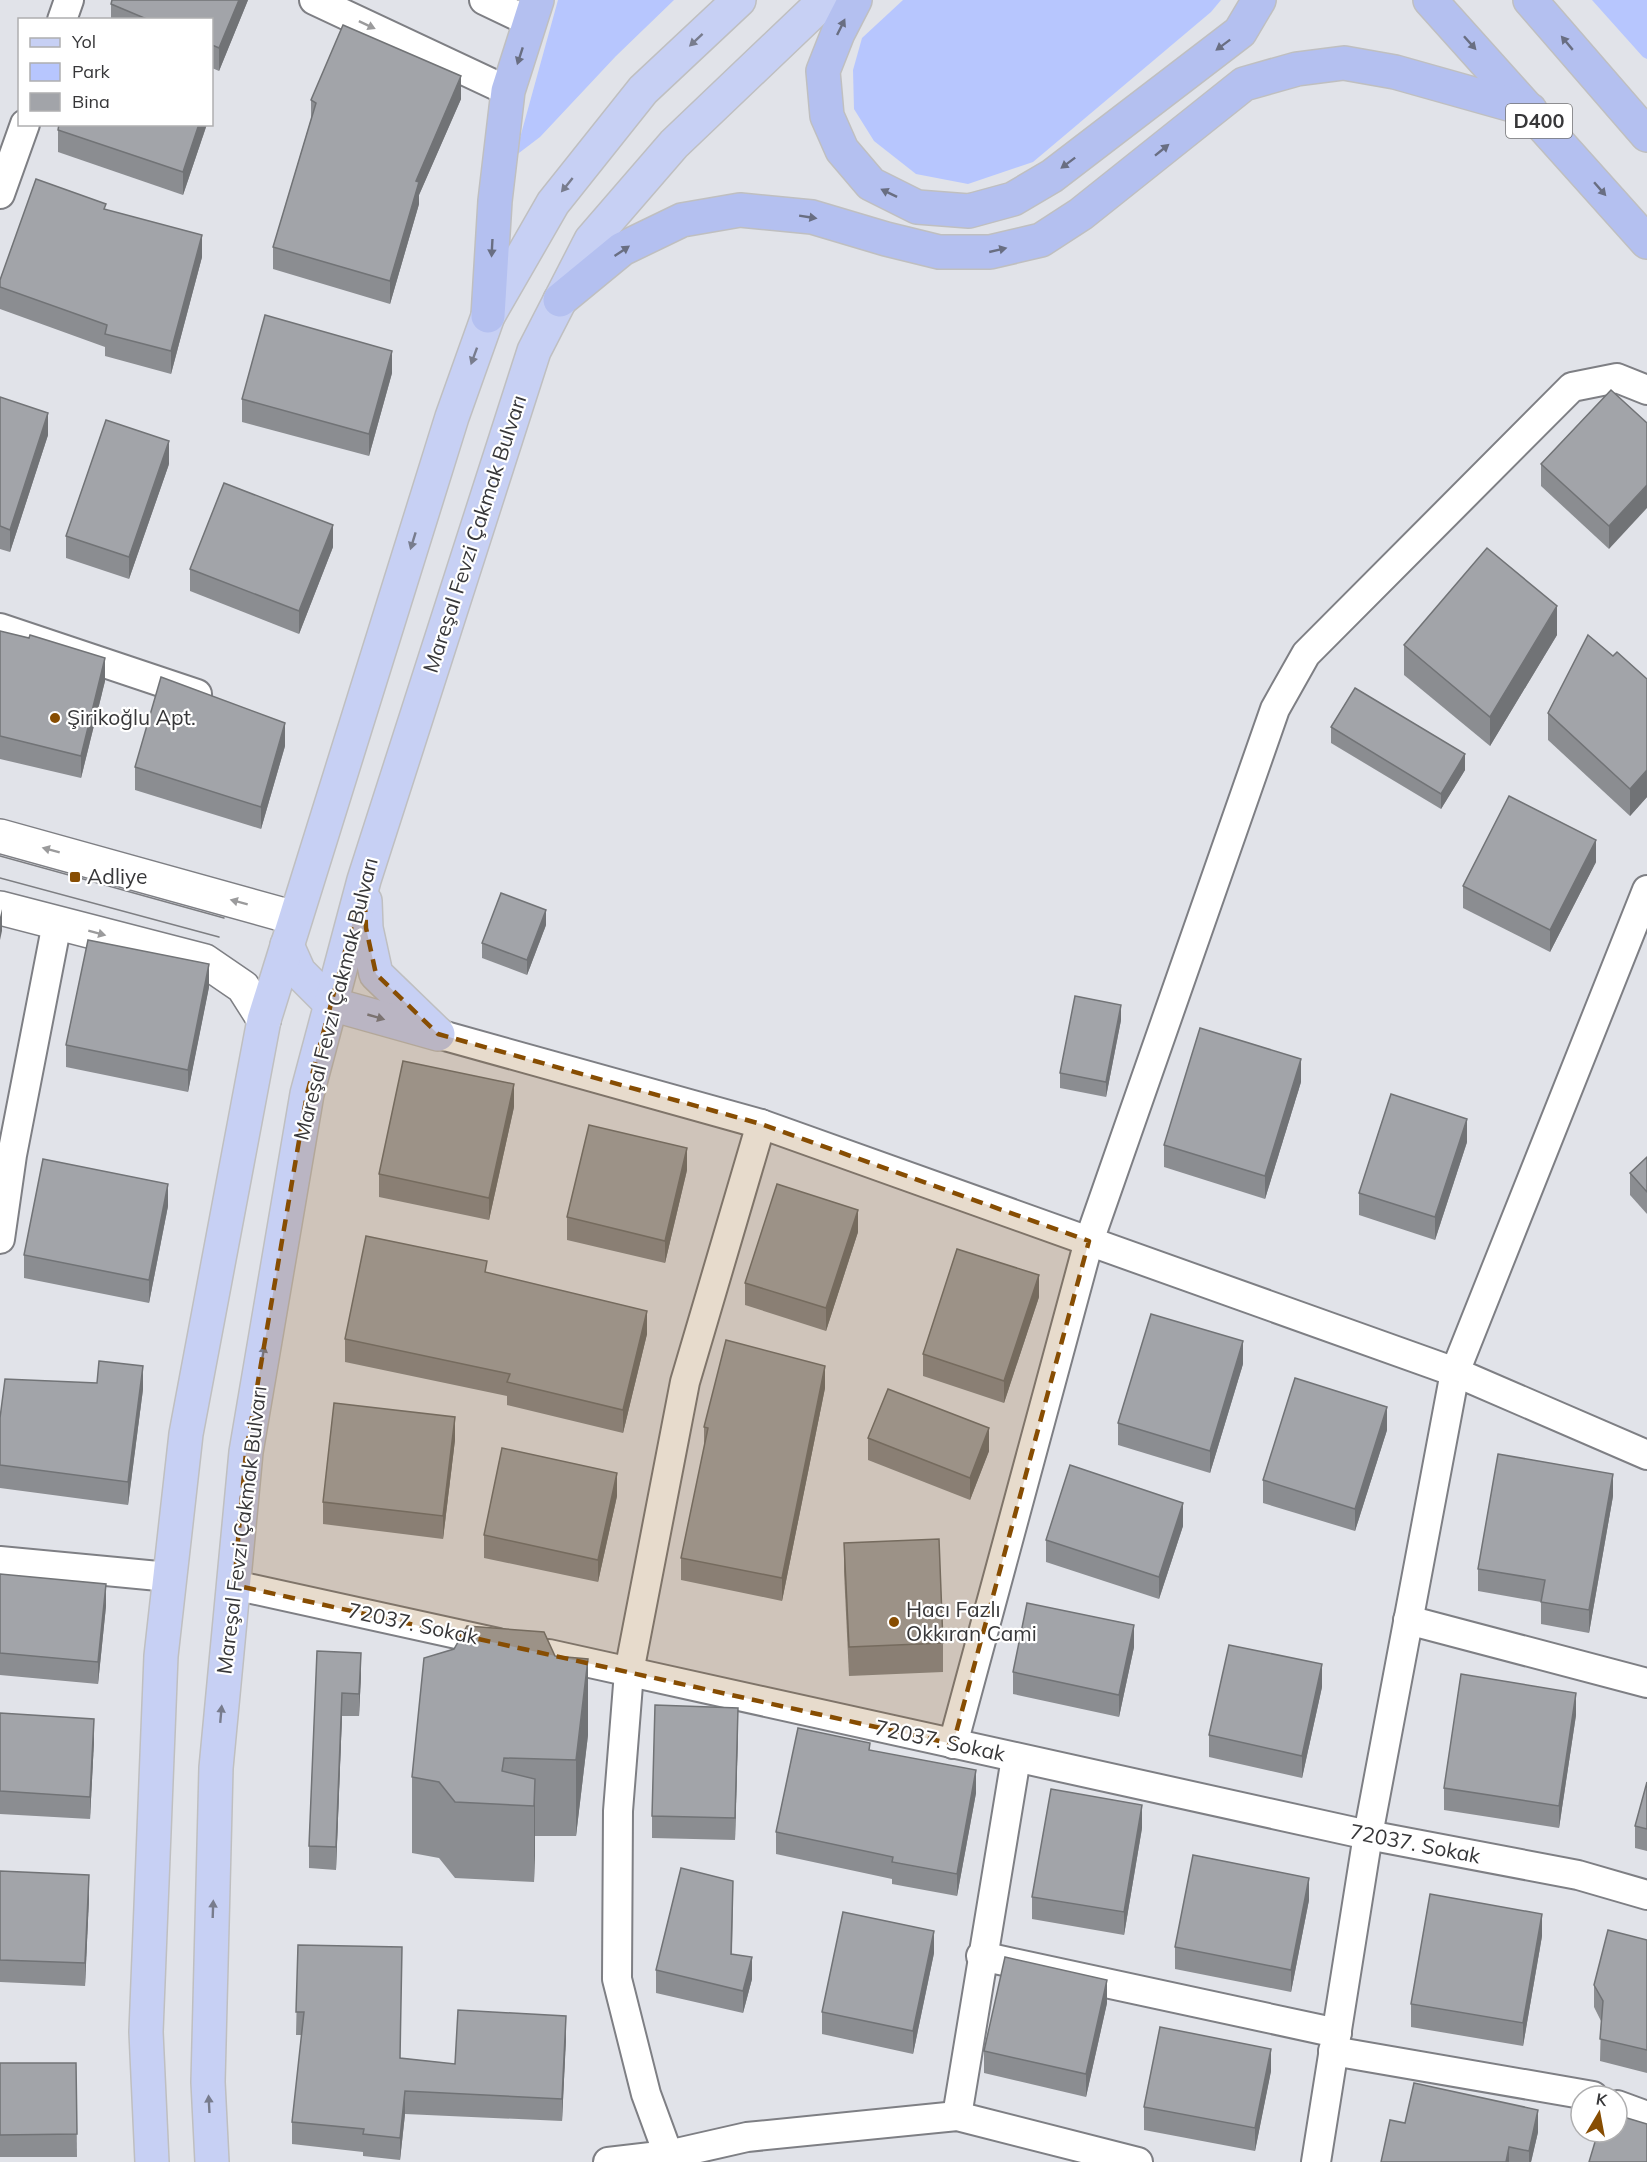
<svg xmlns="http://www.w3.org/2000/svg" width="1647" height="2162" viewBox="0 0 1647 2162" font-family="Mulish,sans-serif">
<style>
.green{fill:#b7c6fe}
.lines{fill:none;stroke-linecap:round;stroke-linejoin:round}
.minor-casing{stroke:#7e7f84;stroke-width:32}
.tertiary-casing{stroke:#7e7f84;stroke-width:36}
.primary-casing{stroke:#bfbfc0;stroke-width:36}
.trunk-casing{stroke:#bfbfc0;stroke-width:36}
.minor{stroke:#fff;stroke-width:28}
.tertiary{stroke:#fff;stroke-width:33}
.primary{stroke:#c7d0f4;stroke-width:33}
.trunk{stroke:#b4c0f0;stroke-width:33}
.tram{stroke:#7d7e82;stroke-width:1.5}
.wall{fill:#8b8d91}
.shaded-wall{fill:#717376}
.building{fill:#a2a4a9;stroke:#717376;stroke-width:1.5}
.oneway{fill:#9b9b9c}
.oneway2{fill:#696e82}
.oneway3{fill:#787c8d}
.marked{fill:#874d02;fill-opacity:0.2;stroke:#874d02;stroke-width:4.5;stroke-dasharray:12 8;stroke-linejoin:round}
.poi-dot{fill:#874d02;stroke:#fff;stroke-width:2}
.labels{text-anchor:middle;stroke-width:4.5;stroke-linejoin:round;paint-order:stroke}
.shield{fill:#fff;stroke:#737374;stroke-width:1.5}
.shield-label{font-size:20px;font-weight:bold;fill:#373739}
.street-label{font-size:21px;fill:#373739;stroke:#fff}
.poi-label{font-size:21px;fill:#373739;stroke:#fff;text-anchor:start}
</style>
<rect width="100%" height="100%" fill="#e1e3e9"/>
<g class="green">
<polygon points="558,0 674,0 616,56 540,137 515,156"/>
<polygon points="903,0 1221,0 1211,12 1033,162 968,184 916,174 874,141 854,109 853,70 862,38"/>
<polygon points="1592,0 1647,0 1647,59 1643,57"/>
</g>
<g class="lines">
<g class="minor-casing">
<g id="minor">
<polyline points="314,0 508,91"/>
<polyline points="484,0 530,22"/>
<polyline points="62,20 69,0"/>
<polyline points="0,194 25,124"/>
<polyline points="0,628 197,694"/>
<polyline points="438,1034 761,1124 1455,1372 1647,1455"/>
<polyline points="0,1239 12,1155 57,923"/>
<polyline points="0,1561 169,1577"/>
<polyline points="234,1585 498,1643"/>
<polyline points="1408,1620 1647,1683"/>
<polyline points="549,1654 1368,1835 1578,1875 1647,1895"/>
<polyline points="953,1744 1089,1241 1275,709 1306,654 1572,387 1617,378 1647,390"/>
<polyline points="981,1956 1337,2033"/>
<polyline points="1333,2051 1593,2096"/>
<polyline points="1617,2105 1647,2116"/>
<polyline points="957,2116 1016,1758"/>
<polyline points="608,2162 668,2155 747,2137 957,2116 1138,2162"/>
<polyline points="671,2162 646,2094 617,1979 618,1811 629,1672 685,1382 761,1124"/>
<polyline points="1316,2162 1368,1835 1455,1372 1647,890"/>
</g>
</g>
<g class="tertiary-casing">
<g id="tertiary">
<polyline points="0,836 295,918"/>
<polyline points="0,908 205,961 243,987 264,1020"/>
</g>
</g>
<g class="primary-casing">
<g id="primary">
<polyline points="365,901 366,928 376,974 437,1033"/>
<polyline points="287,945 299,972 331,1004 438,1034"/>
<polyline points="152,2162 146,2032 161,1656 186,1434 264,1020 452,417 488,316 553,203 643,90 739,0"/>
<polyline points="212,2162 208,2082 216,1768 246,1452 307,1094 364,880 534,351 591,240 674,144 825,0"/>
</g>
</g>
<g class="trunk-casing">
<g id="trunk">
<polyline points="855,0 838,33 823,71 827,116 842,150 871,184 917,207 969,211 1013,199 1052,176 1240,32 1259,0"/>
<polyline points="1430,0 1647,242"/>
<polyline points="1530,0 1647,135"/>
<polyline points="560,300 622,249 682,220 740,210 812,217 886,239 939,252 990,252 1041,240 1081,214 1244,84 1297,69 1344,63 1395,72 1530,110"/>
<polyline points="488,316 495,201 508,91 537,0"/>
</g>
</g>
<use href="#minor" class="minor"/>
<use href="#tertiary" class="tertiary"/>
<use href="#primary" class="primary"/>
<use href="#trunk" class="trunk"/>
<g class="tram">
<polyline points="0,856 224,918"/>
<polyline points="0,878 219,937"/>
</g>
</g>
<g class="wall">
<polygon points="112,0 248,0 219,71 212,68 212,20 111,20 111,4"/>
<polygon points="461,99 419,195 419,204 390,304 273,269 273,247 311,119 311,100"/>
<polygon points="59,124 207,124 183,195 58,152 58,130"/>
<polygon points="202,257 171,374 105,356 105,347 0,309 0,280"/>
<polygon points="392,373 369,456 242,422 242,399"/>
<polygon points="1611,390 1609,549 1541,486 1541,464"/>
<polygon points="0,397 48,435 10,552 0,549"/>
<polygon points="169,464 129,579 66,558 66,536"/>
<polygon points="333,547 299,634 190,591 190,569"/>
<polygon points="0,631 29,638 105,681 81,778 0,759"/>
<polygon points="1557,635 1490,746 1404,675 1404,645"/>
<polygon points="1613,656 1647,679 1647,797 1630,816 1548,740 1548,713"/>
<polygon points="1331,727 1465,770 1441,809 1331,743"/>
<polygon points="285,746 261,829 135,790 135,767"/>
<polygon points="1596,862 1550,952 1463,908 1463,886"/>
<polygon points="546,925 527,975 482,958 482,943"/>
<polygon points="209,987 188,1092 66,1067 66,1045"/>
<polygon points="1121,1020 1106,1097 1060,1088 1060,1073"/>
<polygon points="1301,1082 1265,1199 1164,1167 1164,1145"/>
<polygon points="514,1107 489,1220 379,1197 379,1174"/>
<polygon points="1467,1142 1435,1240 1359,1215 1359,1193"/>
<polygon points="1647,1157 1647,1214 1630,1195 1630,1173"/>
<polygon points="687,1170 665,1263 567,1240 567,1217"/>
<polygon points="168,1206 149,1303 24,1278 24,1255"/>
<polygon points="858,1232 826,1331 745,1305 745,1283"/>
<polygon points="487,1273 647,1334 623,1433 507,1405 507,1396 345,1362 345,1339"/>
<polygon points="1039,1297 1004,1403 923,1376 923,1354"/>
<polygon points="1243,1364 1210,1473 1118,1445 1118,1423"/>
<polygon points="825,1388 782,1601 681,1580 681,1558 704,1448 704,1427"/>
<polygon points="143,1389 128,1505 0,1488 0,1418"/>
<polygon points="1387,1430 1355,1531 1263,1503 1263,1480"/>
<polygon points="868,1438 989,1451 970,1500 868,1460"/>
<polygon points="455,1440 443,1539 323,1524 323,1502"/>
<polygon points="617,1496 598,1582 484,1558 484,1535"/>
<polygon points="1613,1496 1589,1633 1541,1624 1541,1602 1478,1591 1478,1569"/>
<polygon points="1183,1526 1159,1599 1046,1562 1046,1540"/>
<polygon points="844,1543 943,1643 943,1672 849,1676 844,1572"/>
<polygon points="0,1574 106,1606 98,1684 0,1675"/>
<polygon points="1134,1647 1119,1717 1013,1694 1013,1672"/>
<polygon points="317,1651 361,1675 359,1716 342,1716 336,1870 309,1868 309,1846"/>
<polygon points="1322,1687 1302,1778 1209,1757 1209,1735"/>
<polygon points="0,1713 94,1741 90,1819 0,1814"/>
<polygon points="1576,1715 1559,1828 1444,1810 1444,1788"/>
<polygon points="738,1730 735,1840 652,1838 652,1816"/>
<polygon points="588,1735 576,1836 535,1836 534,1882 455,1878 439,1858 412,1853 412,1777"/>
<polygon points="870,1750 976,1793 957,1896 892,1884 892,1879 776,1854 776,1832"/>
<polygon points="1647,1782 1647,1851 1635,1848 1635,1826"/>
<polygon points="1142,1828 1124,1935 1032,1919 1032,1897"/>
<polygon points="0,1871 89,1898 85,1986 0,1982"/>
<polygon points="1309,1900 1291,1992 1175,1969 1175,1947"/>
<polygon points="733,1904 732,1954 752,1979 743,2013 656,1993 656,1970"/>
<polygon points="1542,1936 1523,2046 1411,2027 1411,2004"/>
<polygon points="1647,1940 1647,2073 1600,2061 1601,2021 1594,2007 1594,1985"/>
<polygon points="298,1945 401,2058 455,2064 566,2038 562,2121 405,2114 400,2160 363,2156 363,2152 292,2144 292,2122 302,2035 296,2035"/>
<polygon points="934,1953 913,2054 822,2034 822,2012"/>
<polygon points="1107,2003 1086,2097 984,2073 984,2051"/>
<polygon points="0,2063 76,2063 77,2157 0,2157"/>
<polygon points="1271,2071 1255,2151 1144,2130 1144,2107"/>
<polygon points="1405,2123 1538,2132 1531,2162 1381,2162"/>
</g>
<g class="shaded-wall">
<polygon points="239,0 248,0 219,71 219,48"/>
<polygon points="461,76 461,99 419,195 419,204 390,304 390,281 416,181"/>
<polygon points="199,124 207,124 183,195 183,172"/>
<polygon points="202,235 202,257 171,374 171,351"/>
<polygon points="392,351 392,373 369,456 369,434"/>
<polygon points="48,413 48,435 10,552 10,530"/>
<polygon points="169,441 169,464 129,579 129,557"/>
<polygon points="1647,485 1647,508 1609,549 1609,526"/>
<polygon points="333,525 333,547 299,634 299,611"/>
<polygon points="1557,606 1557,635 1490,746 1490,717"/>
<polygon points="105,658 105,681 81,778 81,756"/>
<polygon points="285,723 285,746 261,829 261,807"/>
<polygon points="1465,754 1465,770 1441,809 1441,794"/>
<polygon points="1647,770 1647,797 1630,816 1630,789"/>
<polygon points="1596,840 1596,862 1550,952 1550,930"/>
<polygon points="2,909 2,931 0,940 0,917"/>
<polygon points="546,910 546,925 527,975 527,960"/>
<polygon points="209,964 209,987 188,1092 188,1070"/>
<polygon points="1121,1005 1121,1020 1106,1097 1106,1082"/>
<polygon points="1301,1059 1301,1082 1265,1199 1265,1176"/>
<polygon points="514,1084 514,1107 489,1220 489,1198"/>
<polygon points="1467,1119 1467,1142 1435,1240 1435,1217"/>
<polygon points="687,1148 687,1170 665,1263 665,1241"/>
<polygon points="168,1184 168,1206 149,1303 149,1280"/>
<polygon points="858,1210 858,1232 826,1331 826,1308"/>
<polygon points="1039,1275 1039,1297 1004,1403 1004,1381"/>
<polygon points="647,1311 647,1334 623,1433 623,1410"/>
<polygon points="1243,1341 1243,1364 1210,1473 1210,1451"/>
<polygon points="143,1366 143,1389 128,1505 128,1482"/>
<polygon points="825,1366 825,1388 782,1601 782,1578"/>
<polygon points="1387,1407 1387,1430 1355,1531 1355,1509"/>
<polygon points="455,1417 455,1440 443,1539 443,1516"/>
<polygon points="989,1428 989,1451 970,1500 970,1478"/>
<polygon points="617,1473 617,1496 598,1582 598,1560"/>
<polygon points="1613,1474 1613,1496 1589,1633 1589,1610"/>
<polygon points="1183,1503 1183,1526 1159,1599 1159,1577"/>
<polygon points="106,1584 106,1606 98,1684 98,1662"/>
<polygon points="1134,1625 1134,1647 1119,1717 1119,1695"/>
<polygon points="361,1653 361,1675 359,1716 359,1694"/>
<polygon points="588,1659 588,1735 576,1836 576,1760"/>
<polygon points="1322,1664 1322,1687 1302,1778 1302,1756"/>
<polygon points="342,1693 342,1716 336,1870 336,1847"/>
<polygon points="1576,1693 1576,1715 1559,1828 1559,1806"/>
<polygon points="738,1708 738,1730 735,1840 735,1818"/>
<polygon points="94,1719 94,1741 90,1819 90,1797"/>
<polygon points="976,1770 976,1793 957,1896 957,1874"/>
<polygon points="535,1779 535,1856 534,1882 534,1806"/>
<polygon points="1142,1805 1142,1828 1124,1935 1124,1912"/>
<polygon points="89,1875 89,1898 85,1986 85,1963"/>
<polygon points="1309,1878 1309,1900 1291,1992 1291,1970"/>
<polygon points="1542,1914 1542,1936 1523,2046 1523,2023"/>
<polygon points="934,1931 934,1953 913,2054 913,2031"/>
<polygon points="752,1957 752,1979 743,2013 743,1991"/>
<polygon points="1107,1980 1107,2003 1086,2097 1086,2074"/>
<polygon points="566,2016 566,2038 562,2121 562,2099"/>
<polygon points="1271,2049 1271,2071 1255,2151 1255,2128"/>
<polygon points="405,2091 405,2114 400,2160 400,2138"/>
<polygon points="1538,2110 1538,2132 1531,2162 1529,2162 1529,2151"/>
<polygon points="1509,2147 1509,2162 1506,2162"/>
</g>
<g class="building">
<polygon points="112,0 239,0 219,48 212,45 212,20 149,20 111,4"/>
<polygon points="343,25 461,76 416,181 419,182 390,281 273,247 316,103 311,100"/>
<polygon points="59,124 199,124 183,172 58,130"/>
<polygon points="36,179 106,204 104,209 202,235 171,351 105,334 107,325 0,287 0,280"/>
<polygon points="265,315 392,351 369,434 242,399"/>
<polygon points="1611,390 1647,423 1647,485 1609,526 1541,464"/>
<polygon points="0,397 48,413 10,530 0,526"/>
<polygon points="106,420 169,441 129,557 66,536"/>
<polygon points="224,483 333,525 299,611 190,569"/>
<polygon points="1487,548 1557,606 1490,717 1404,645"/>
<polygon points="0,631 29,638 30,635 105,658 81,756 0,736"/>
<polygon points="1588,635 1613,656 1617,652 1647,679 1647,770 1630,789 1548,713"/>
<polygon points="161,677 285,723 261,807 135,767"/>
<polygon points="1355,688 1465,754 1441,794 1331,727"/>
<polygon points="1509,796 1596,840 1550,930 1463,886"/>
<polygon points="501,893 546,910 527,960 482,943"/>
<polygon points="88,940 209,964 188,1070 66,1045"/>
<polygon points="1075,996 1121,1005 1106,1082 1060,1073"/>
<polygon points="1200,1028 1301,1059 1265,1176 1164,1145"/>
<polygon points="403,1061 514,1084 489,1198 379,1174"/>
<polygon points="1391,1094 1467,1119 1435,1217 1359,1193"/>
<polygon points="589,1125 687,1148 665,1241 567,1217"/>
<polygon points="1647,1157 1647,1192 1630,1173"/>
<polygon points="43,1159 168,1184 149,1280 24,1255"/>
<polygon points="777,1184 858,1210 826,1308 745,1283"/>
<polygon points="366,1236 487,1261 485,1272 647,1311 623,1410 507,1382 510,1374 345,1339"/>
<polygon points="957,1249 1039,1275 1004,1381 923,1354"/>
<polygon points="1151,1314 1243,1341 1210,1451 1118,1423"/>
<polygon points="726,1340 825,1366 782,1578 681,1558 708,1428 704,1427"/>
<polygon points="99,1361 143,1366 128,1482 0,1465 0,1418 5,1379 97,1383"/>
<polygon points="1295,1378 1387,1407 1355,1509 1263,1480"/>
<polygon points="888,1389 989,1428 970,1478 868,1438"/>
<polygon points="334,1403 455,1417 443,1516 323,1502"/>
<polygon points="502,1448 617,1473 598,1560 484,1535"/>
<polygon points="1498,1454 1613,1474 1589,1610 1541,1602 1545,1580 1478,1569"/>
<polygon points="1070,1465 1183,1503 1159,1577 1046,1540"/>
<polygon points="939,1539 943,1643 849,1647 844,1543"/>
<polygon points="0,1574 106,1584 98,1662 0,1653"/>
<polygon points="1027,1603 1134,1625 1119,1695 1013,1672"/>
<polygon points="467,1626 544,1632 555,1656 588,1659 576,1760 504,1758 502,1771 535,1779 534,1806 455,1802 439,1782 412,1777 424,1658 454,1649"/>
<polygon points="1229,1645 1322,1664 1302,1756 1209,1735"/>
<polygon points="317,1651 361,1653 359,1694 342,1693 336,1847 309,1846"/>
<polygon points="1461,1674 1576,1693 1559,1806 1444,1788"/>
<polygon points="655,1705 738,1708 735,1818 652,1816"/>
<polygon points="0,1713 94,1719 90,1797 0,1791"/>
<polygon points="798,1728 870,1743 869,1750 976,1770 957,1874 892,1862 893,1857 776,1832"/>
<polygon points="1647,1782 1647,1829 1635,1826"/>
<polygon points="1051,1789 1142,1805 1124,1912 1032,1897"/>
<polygon points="1193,1855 1309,1878 1291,1970 1175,1947"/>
<polygon points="681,1868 733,1881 731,1954 752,1957 743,1991 656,1970"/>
<polygon points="0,1871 89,1875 85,1963 0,1960"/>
<polygon points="1430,1894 1542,1914 1523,2023 1411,2004"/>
<polygon points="843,1912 934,1931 913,2031 822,2012"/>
<polygon points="1608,1930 1647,1940 1647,2050 1600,2039 1603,2001 1594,1985"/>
<polygon points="298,1945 402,1947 400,2058 455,2064 458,2010 566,2016 562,2099 405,2091 400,2138 363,2134 364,2129 292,2122 304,2012 296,2012"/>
<polygon points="1005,1957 1107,1980 1086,2074 984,2051"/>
<polygon points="1160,2027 1271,2049 1255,2128 1144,2107"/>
<polygon points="0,2063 76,2063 77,2134 0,2135"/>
<polygon points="1414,2083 1538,2110 1529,2151 1509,2147 1506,2162 1381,2162 1390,2120 1405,2123"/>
<polygon points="1617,2115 1647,2124 1647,2162 1589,2162 1598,2132 1617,2132"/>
</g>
<defs><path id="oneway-solid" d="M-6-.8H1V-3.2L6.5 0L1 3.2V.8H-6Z" transform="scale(1.5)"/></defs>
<g class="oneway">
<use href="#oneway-solid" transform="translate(367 25) rotate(25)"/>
<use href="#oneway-solid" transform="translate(51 850) rotate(-165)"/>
<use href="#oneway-solid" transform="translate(239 902) rotate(-165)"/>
<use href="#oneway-solid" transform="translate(97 933) rotate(15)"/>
</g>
<g class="oneway2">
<use href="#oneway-solid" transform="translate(841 27) rotate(-64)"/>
<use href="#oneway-solid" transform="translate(1470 43) rotate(48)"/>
<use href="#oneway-solid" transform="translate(1567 43) rotate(-130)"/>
<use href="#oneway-solid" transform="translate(1223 45) rotate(143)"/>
<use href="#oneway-solid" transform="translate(520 56) rotate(108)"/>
<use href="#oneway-solid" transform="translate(1162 150) rotate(-39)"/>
<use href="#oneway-solid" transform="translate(1068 163) rotate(143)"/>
<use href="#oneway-solid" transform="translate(1600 189) rotate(49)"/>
<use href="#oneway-solid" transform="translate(889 193) rotate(-154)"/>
<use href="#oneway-solid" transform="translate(808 217) rotate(9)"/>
<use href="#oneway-solid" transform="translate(492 248) rotate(93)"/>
<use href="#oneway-solid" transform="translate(998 250) rotate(-13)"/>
<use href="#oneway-solid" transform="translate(622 251) rotate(-34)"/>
</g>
<g class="oneway3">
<use href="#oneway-solid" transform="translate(696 40) rotate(137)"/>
<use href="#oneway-solid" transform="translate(567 185) rotate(129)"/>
<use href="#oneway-solid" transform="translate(474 356) rotate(110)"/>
<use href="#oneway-solid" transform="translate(413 541) rotate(107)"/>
<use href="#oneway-solid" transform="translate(376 1017) rotate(16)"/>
<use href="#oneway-solid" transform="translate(263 1354) rotate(-80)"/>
<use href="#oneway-solid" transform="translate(221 1714) rotate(-85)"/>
<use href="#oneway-solid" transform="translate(213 1909) rotate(-88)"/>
<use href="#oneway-solid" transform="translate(209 2104) rotate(-93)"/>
</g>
<path class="marked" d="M364 880 366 928 376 974 438 1034 761 1124 1089 1241 953 1744 234 1585 246 1452 307 1094Z"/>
<g class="poi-dot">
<circle cx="55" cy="718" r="6"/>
<rect x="69" y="871" width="12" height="12" rx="3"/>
<circle cx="894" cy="1622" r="6"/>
</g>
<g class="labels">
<rect class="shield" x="1506" y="104" width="66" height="34" rx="4.5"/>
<g class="shield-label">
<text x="1539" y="128">D400</text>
</g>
<g class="street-label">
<text transform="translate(475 534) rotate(-72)" y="7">Mareşal Fevzi Çakmak Bulvarı</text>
<text transform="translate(336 999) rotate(-76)" y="7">Mareşal Fevzi Çakmak Bulvarı</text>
<text transform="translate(242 1530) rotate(-83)" y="7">Mareşal Fevzi Çakmak Bulvarı</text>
<text transform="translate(413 1624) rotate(12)" y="7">72037. Sokak</text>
<text transform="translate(940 1741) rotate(12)" y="7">72037. Sokak</text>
<text transform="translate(1415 1844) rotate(11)" y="7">72037. Sokak</text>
</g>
<g class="poi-label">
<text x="67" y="725">Şirikoğlu Apt.</text>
<text x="87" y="884">Adliye</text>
<text x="906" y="1617">Hacı Fazlı<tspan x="906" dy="24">Okkıran Cami</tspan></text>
</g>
</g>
<rect x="18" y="18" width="195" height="108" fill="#ffffff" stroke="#afafb0" stroke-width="1.5"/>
<rect x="30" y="38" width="30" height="9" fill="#c7d0f4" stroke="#afafb0" stroke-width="1.5"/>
<text x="72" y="48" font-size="18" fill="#373739">Yol</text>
<rect x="30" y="63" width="30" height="18" fill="#b7c6fe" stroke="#afafb0" stroke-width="1.5"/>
<text x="72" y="78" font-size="18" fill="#373739">Park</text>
<rect x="30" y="93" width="30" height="18" fill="#a2a4a9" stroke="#afafb0" stroke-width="1.5"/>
<text x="72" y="108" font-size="18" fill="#373739">Bina</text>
<g transform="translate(1599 2114) rotate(10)"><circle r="28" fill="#ffffff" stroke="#afafb0" stroke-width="1.5"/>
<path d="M0-4.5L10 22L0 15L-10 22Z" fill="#874d02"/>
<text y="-9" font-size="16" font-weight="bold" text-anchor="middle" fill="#373739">K</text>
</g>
</svg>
